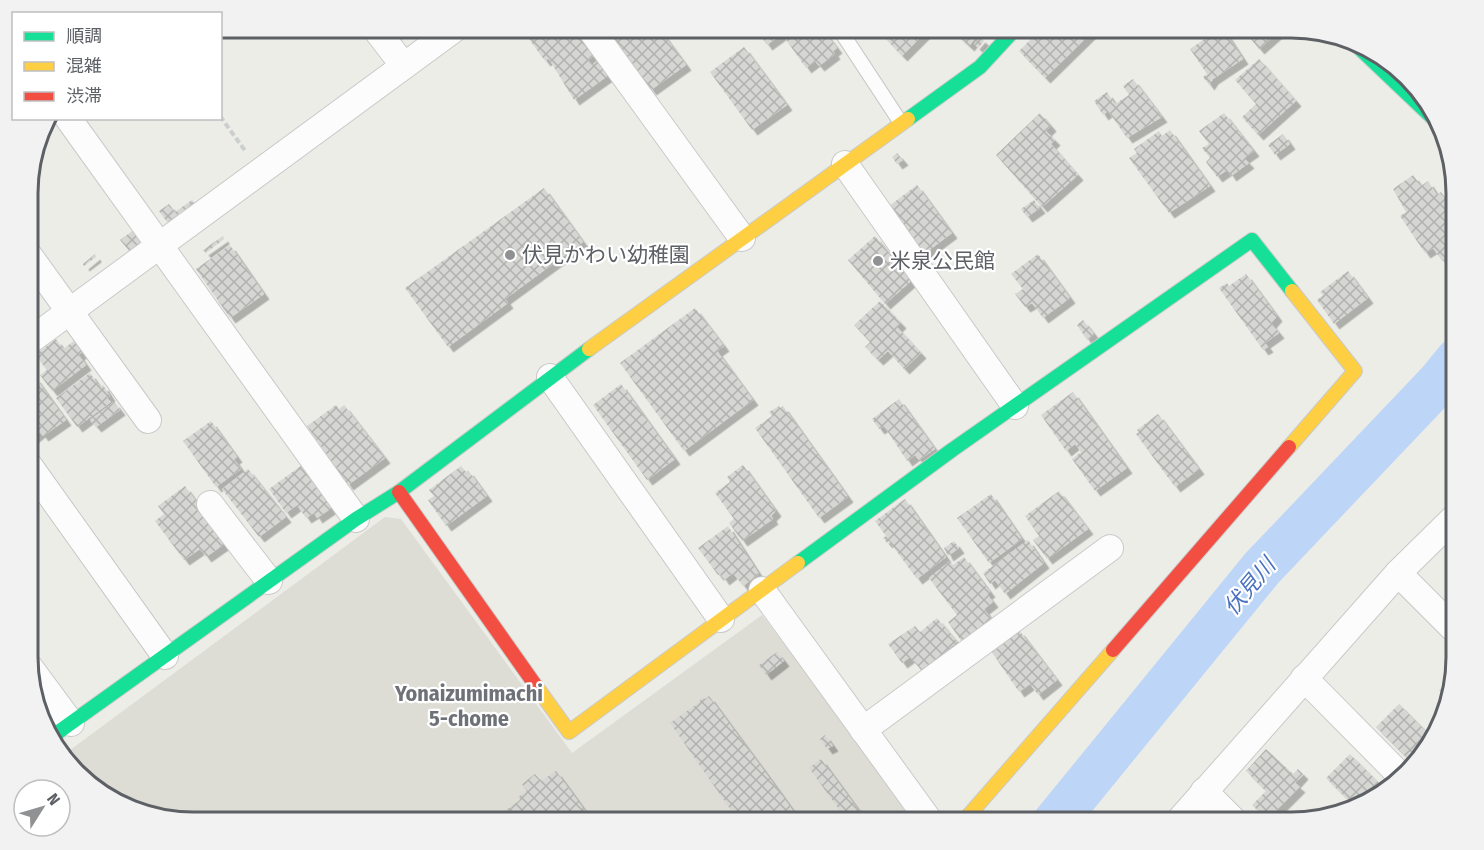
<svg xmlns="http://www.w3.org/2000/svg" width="1484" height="850" viewBox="0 0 1484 850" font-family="'Fira Sans Condensed','Noto Sans JP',sans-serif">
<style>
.education{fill:#ddddd6}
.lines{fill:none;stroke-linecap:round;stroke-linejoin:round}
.river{stroke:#bdd5f6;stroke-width:44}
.building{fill:url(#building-cross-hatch);filter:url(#shadow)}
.lane-casing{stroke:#c9c9c9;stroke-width:16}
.street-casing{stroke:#c9c9c9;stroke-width:28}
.fast-casing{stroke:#cacaca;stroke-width:16}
.slow-casing{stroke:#cacaca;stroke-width:16}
.jam-casing{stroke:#cacaca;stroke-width:16}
.path{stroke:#cbcfce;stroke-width:4;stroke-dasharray:6 3;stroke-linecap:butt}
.lane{stroke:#fcfcfc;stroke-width:14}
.street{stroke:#fcfcfc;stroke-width:26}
.fast{stroke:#16e098;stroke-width:14}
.slow{stroke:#ffcf43;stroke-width:14}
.jam{stroke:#f24e42;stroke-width:14}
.poi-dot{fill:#8f9193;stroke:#fff;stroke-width:2}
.labels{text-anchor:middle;stroke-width:4.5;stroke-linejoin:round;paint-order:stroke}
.poi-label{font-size:21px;fill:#5d6065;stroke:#fff;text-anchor:start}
.water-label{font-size:22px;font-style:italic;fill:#4b72bf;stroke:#fff}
.neighbourhood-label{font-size:22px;font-weight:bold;fill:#6e7177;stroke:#fff}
.rim{fill:none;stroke:#5d6065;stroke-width:3}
</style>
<defs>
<pattern id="building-cross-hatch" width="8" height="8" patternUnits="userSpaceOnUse" patternTransform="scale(1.5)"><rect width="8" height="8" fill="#d6d6d3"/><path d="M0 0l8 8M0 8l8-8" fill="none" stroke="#b1b1af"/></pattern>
<filter id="shadow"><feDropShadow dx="5.5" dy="5.5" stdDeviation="0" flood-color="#0004"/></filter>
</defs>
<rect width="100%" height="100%" fill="#edede8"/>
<polygon class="education" points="385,517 401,519 572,753 762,615 873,760 912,823 192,823 110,801 62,756"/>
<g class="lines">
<polyline class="river" points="1054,823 1262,568 1439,382 1457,360"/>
</g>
<g class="building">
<polygon points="397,27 402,29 392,37 389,33"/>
<polygon points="537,27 577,27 596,54 588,60 592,65 598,60 609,75 574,100 549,59 577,40 545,61 526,35"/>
<polygon points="606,27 658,27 686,65 651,90"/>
<polygon points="754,27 821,27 837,48 833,51 835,54 819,66 815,61 806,68 782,34 767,45"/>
<polygon points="887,27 931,27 902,56 883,36 890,29"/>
<polygon points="960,27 969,27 978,35 969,46 955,33"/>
<polygon points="1043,27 1093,27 1095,29 1045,78 1019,51"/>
<polygon points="1222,27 1243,59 1213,79 1209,85 1203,77 1207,74 1190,49"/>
<polygon points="1241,27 1284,27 1259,49"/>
<polygon points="980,37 984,41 978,48 974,44"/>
<polygon points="744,47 787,105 752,130 710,72"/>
<polygon points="1259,59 1296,101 1258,135 1242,117 1256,104 1235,80"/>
<polygon points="1133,79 1162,117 1127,138 1108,111 1103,115 1094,101 1107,92 1115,104 1129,95 1123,86"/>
<polygon points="1040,113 1051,126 1046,131 1055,140 1051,144 1078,175 1042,207 996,155"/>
<polygon points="1224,113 1254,151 1244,158 1249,163 1231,176 1227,170 1217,177 1206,162 1210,158 1202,148 1209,144 1199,131"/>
<polygon points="1170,130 1210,186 1169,213 1129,158 1137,153 1134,149 1159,131 1162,136"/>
<polygon points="1283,134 1290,144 1275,155 1268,145"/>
<polygon points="897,153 903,160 897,164 892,157"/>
<polygon points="1413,175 1421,186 1428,181 1437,195 1441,192 1457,214 1457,251 1442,261 1433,248 1425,253 1400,216 1406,212 1393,189"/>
<polygon points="917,185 952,233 924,254 889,206"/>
<polygon points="544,188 583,242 505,299 508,303 448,347 405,288"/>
<polygon points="192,200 194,203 167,222 159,211 169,204 175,212"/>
<polygon points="1034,200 1040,208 1027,217 1021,209"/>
<polygon points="135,229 141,237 139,247 131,253 120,240"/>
<polygon points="223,236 224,239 206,253 203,250"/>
<polygon points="875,236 911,281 885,304 848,260"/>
<polygon points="230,245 264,294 230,318 196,269"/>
<polygon points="95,254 96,257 84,266 83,264"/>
<polygon points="1038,254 1070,298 1043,318 1032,303 1025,307 1015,294 1023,289 1011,274"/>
<polygon points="1348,271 1368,298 1334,324 1317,300 1323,295 1320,292"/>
<polygon points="1246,274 1277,316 1271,323 1279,333 1265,343 1268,347 1263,350 1219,288 1227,283 1229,286"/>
<polygon points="880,301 901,323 897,327 921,353 904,369 888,351 878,360 865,347 870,342 854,325"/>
<polygon points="695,308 724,346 717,351 753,400 684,451 620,363"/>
<polygon points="1083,320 1094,334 1087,340 1077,325"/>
<polygon points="56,339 63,349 74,341 82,352 79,355 86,365 52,391 40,375 47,370 35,355"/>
<polygon points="90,373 100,387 103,385 110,396 107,398 111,402 77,427 56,398"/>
<polygon points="35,377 66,420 43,436 40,432 33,438 28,432 28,417 34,423 28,416 28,382"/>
<polygon points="621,384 675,459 647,480 593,405"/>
<polygon points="1073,392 1127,468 1095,491 1072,459 1081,452 1075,444 1066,451 1041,415"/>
<polygon points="899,399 935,449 919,460 915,455 907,461 884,426 879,429 872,419"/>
<polygon points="114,402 120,410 96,427 90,420"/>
<polygon points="336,405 339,409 344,405 385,458 348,485 307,426"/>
<polygon points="779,406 780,408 783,406 848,497 819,518 755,428 772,416 769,412"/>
<polygon points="1158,414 1199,469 1175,487 1136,434 1139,432 1137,430"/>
<polygon points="211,421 237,457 234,459 241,469 216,487 183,441"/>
<polygon points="302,465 333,507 317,518 314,513 306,518 297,505 286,513 269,489"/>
<polygon points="743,465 776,511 771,516 773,519 742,541 729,523 734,519 715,493 730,482 727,477"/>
<polygon points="461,466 466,472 468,470 487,496 446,526 428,500 434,496 429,490"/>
<polygon points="248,469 286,517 259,537 222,489"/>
<polygon points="185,486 226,543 206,557 200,549 184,560 155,521 164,514 158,506"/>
<polygon points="1059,491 1088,529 1047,559 1033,540 1039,536 1025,516"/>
<polygon points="991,494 1022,539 989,563 957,518"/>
<polygon points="905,499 946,557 917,579 889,541 887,543 883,538 886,536 875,521"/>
<polygon points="728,526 759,574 743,586 733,573 724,580 720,574 718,575 698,548"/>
<polygon points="1028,540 1044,563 1005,594 995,580 990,584 983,573"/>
<polygon points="954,541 959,548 948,556 944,548"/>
<polygon points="964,557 990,592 987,594 993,602 984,609 992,620 962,642 948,622 957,615 929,578 950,561 953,565"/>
<polygon points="937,618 957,642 922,671 910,657 902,663 888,644 915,626 920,632"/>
<polygon points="1019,630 1057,680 1038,695 1030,684 1019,692 991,651"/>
<polygon points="777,652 784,661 766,675 759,665"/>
<polygon points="1454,676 1447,699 1439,690"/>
<polygon points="709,696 768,776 802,823 740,823 670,723 697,704 703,697 705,699"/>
<polygon points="1399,704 1435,740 1413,764 1376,727"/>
<polygon points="825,735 833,746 827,749 820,739"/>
<polygon points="1266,749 1293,774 1298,769 1303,774 1295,783 1300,787 1267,820 1252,805 1266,791 1246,771"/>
<polygon points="1350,754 1387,791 1383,795 1353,805 1326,778"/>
<polygon points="821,759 868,823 849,823 809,768"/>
<polygon points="556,771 594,823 488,823 520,800 518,797 527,791 522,784 535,774 541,781"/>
</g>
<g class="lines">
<g class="lane-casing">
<polyline id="lane" points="838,27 901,123"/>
</g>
<g class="street-casing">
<g id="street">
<polyline points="374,27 404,66"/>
<polyline points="589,27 742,238"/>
<polyline points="68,118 356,519"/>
<polyline points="845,164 1015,406"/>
<polyline points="28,254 148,420"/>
<polyline points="28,342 457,27"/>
<polyline points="550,377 721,619"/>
<polyline points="28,464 165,656"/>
<polyline points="210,504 269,581"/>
<polyline points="1457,515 1398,573 1457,632"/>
<polyline points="762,590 931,823"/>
<polyline points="28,665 71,723"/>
<polyline points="1304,678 1401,776"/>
<polyline points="863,730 1110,548"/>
<polyline points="1204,791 1236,823"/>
<polyline points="1177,823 1398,573"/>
</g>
</g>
<g class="fast-casing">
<g id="fast">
<polyline points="1355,44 1436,121"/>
<polyline points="908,119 980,67 1017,27"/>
<polyline points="798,563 952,450 1252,240 1292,291"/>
<polyline points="50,738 356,519 399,492 589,349"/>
</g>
</g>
<g class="slow-casing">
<g id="slow">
<polyline points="589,349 908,119"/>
<polyline points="1289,447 1355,371 1292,291"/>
<polyline points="536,686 569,732 798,563"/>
<polyline points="962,823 1113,650"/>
</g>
</g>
<g class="jam-casing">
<g id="jam">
<polyline points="399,492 536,686"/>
<polyline points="1113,650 1289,447"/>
</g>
</g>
<polyline class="path" points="220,116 246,152"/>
<use href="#lane" class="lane"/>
<use href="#street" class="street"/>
<use href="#fast" class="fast"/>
<use href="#slow" class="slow"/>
<use href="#jam" class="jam"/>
</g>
<g class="poi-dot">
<circle cx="510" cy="255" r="6"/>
<circle cx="878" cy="261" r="6"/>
</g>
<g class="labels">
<g class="poi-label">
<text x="522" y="262">伏見かわい幼稚園</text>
<text x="890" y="268">米泉公民館</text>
</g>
<g class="water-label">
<text transform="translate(1249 586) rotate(-50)" y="8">伏見川</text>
</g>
<g class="neighbourhood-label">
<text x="469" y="701">Yonaizumimachi<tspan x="469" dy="25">5-chome</tspan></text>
</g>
</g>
<path d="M0 0H1484V850H0ZM193 38H1291A155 155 0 0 1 1446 193V657A155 155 0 0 1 1291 812H193A155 155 0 0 1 38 657V193A155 155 0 0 1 193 38Z" fill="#f2f2f3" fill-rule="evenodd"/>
<path class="rim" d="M193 38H1291A155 155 0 0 1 1446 193V657A155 155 0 0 1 1291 812H193A155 155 0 0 1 38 657V193A155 155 0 0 1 193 38Z"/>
<rect x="12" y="12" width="210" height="108" fill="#ffffff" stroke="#bebfc1" stroke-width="1.5"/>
<rect x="24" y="32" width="30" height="9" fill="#16e098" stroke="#bebfc1" stroke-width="1.5"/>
<text x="66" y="42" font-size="18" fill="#5d6065">順調</text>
<rect x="24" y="62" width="30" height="9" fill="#ffcf43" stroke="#bebfc1" stroke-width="1.5"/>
<text x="66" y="72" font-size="18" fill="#5d6065">混雑</text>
<rect x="24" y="92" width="30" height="9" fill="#f24e42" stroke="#bebfc1" stroke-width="1.5"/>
<text x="66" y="102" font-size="18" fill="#5d6065">渋滞</text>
<g transform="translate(42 808) rotate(53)"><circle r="28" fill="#ffffff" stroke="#bebfc1" stroke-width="1.5"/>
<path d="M0-4.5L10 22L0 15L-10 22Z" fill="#8f9193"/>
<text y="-9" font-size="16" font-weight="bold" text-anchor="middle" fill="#5d6065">N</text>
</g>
</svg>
